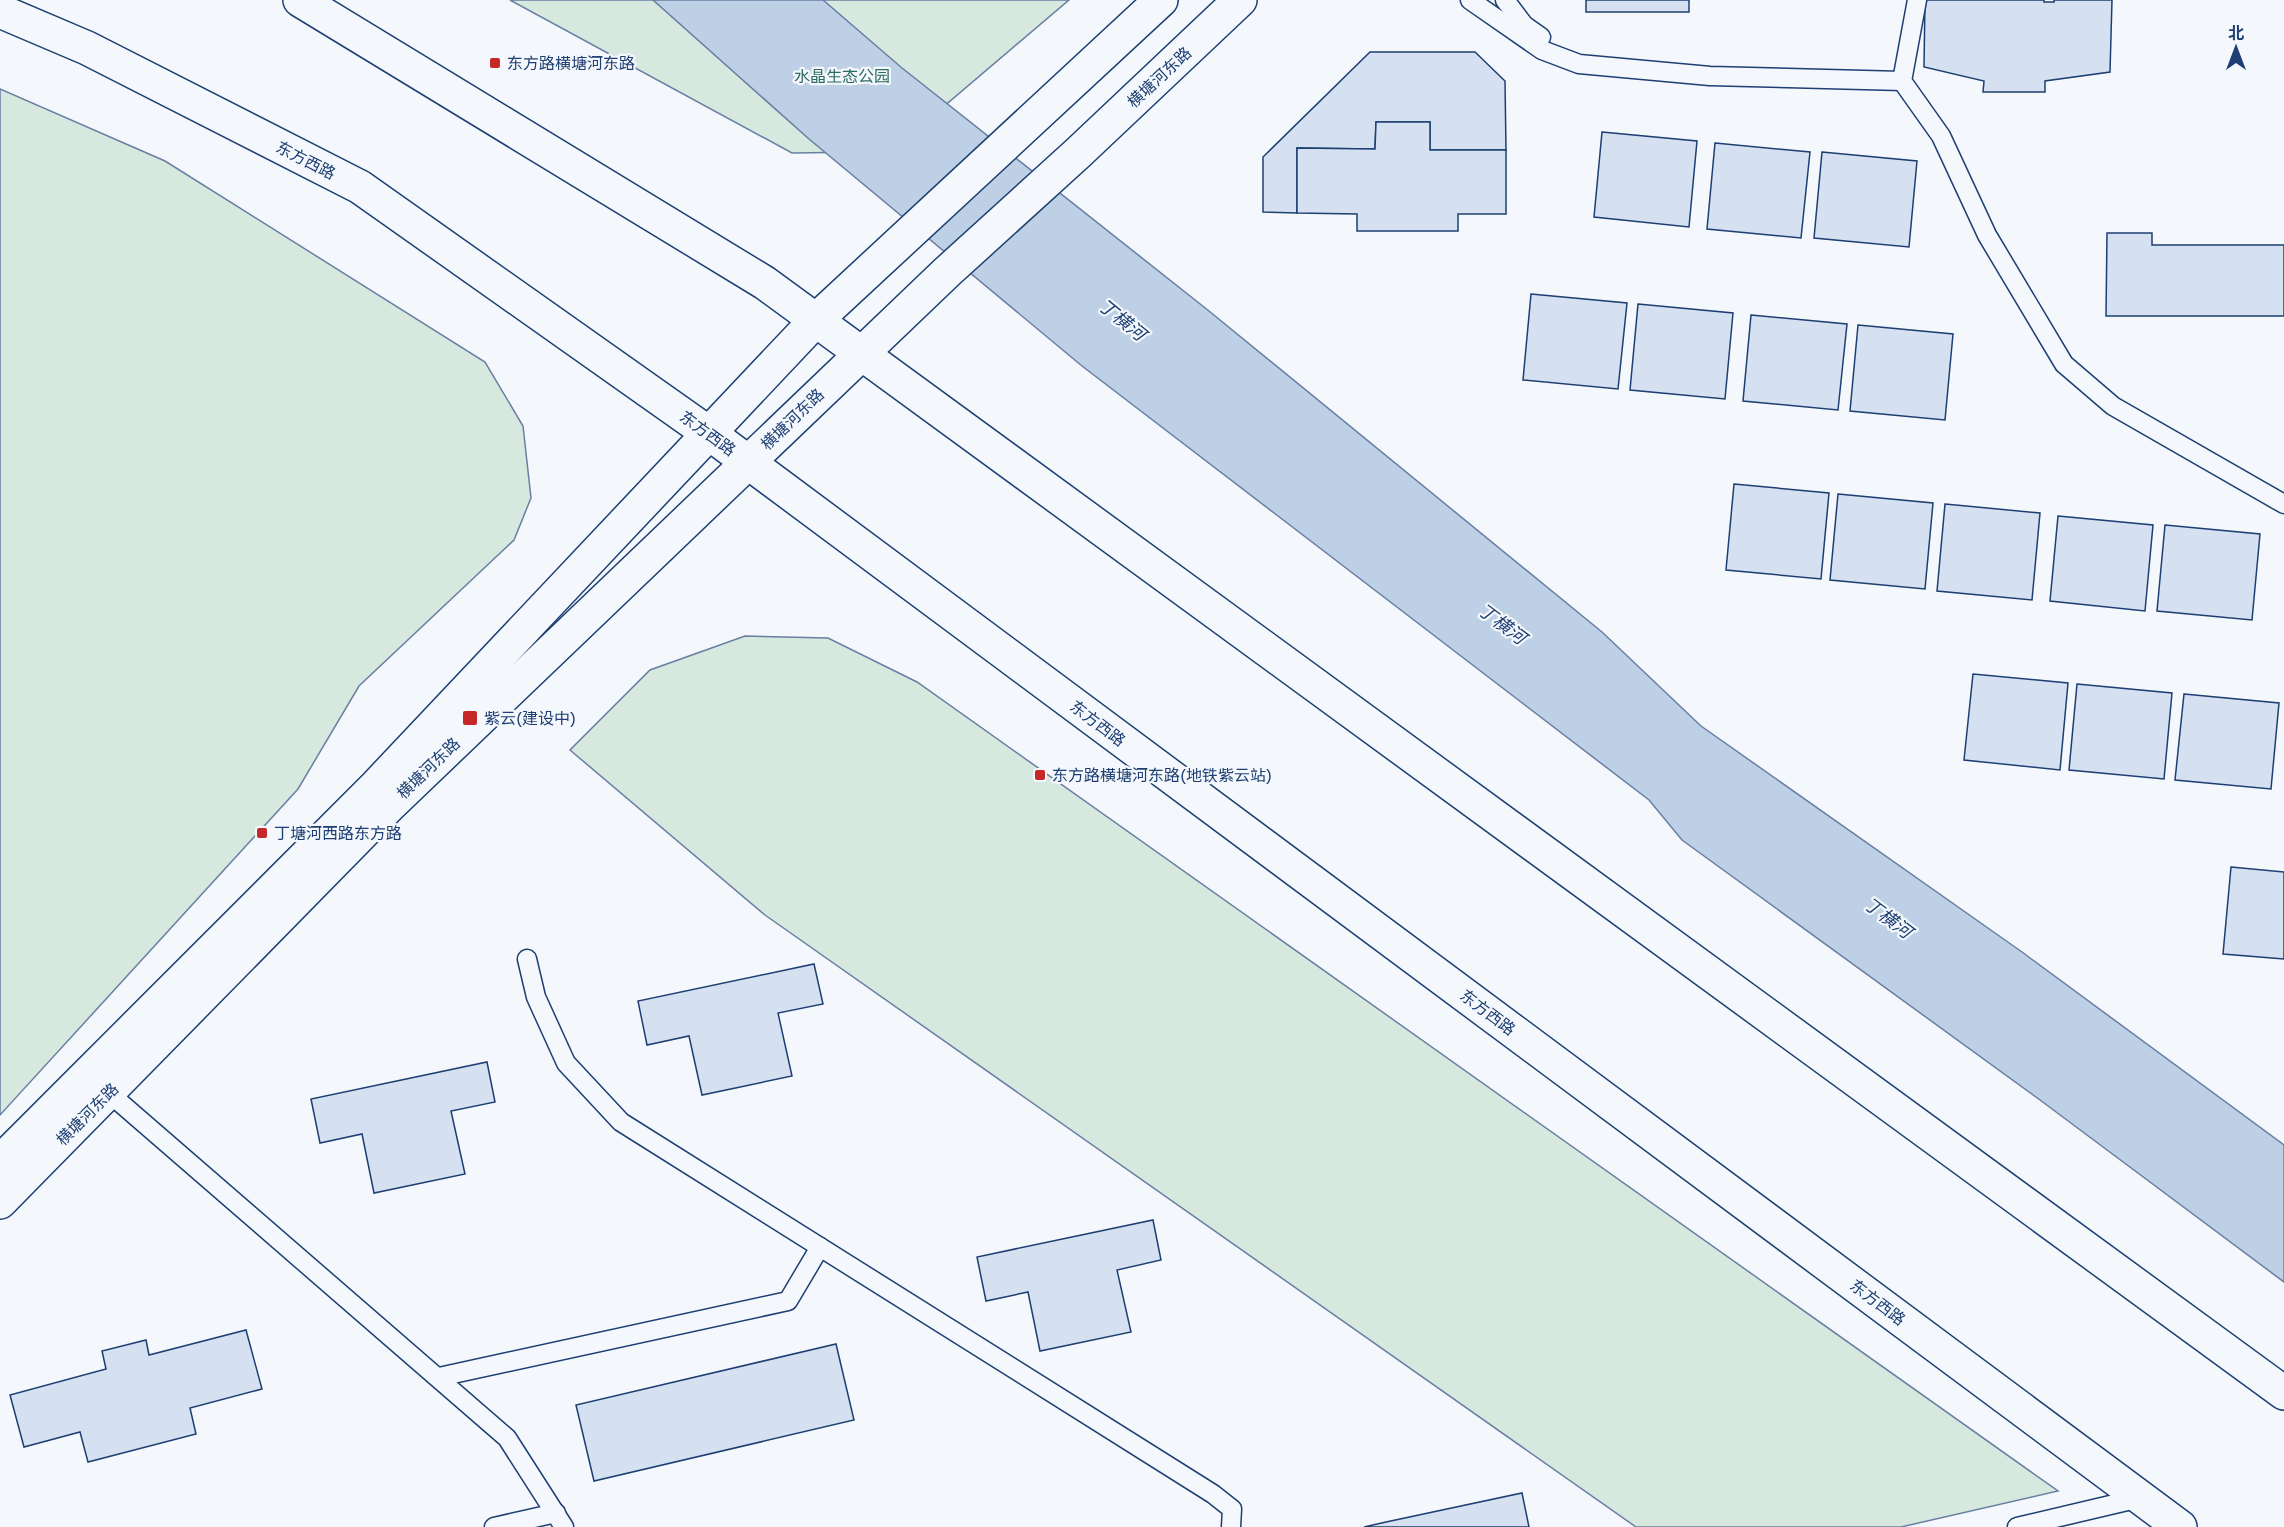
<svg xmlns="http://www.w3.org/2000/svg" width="2284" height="1527" viewBox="0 0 2284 1527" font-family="'Golos Text','Noto Sans SC',sans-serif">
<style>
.green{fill:#d7e8df;stroke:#687fa3;stroke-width:1.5}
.water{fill:#bed0e5;stroke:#687fa3;stroke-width:1.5}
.building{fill:#d5e0f0;stroke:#1d3f73;stroke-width:1.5}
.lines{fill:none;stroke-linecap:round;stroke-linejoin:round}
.lane-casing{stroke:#1d3f73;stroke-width:21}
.secondary-casing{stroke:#1d3f73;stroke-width:36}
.primary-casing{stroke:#1d3f73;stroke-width:36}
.lane{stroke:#f4f7fb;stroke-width:18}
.secondary{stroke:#f4f7fb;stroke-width:33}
.primary{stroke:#f4f7fb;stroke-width:33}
.poi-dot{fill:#c62828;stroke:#f4f7fb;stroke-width:2}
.labels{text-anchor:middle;stroke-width:4.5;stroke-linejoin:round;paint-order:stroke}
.poi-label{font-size:16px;fill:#1d3f73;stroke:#f4f7fb;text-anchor:start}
.park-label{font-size:16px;fill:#2c6c60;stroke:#f4f7fb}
.street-label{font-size:16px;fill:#1d3f73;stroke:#f4f7fb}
.water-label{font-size:18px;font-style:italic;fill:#1d3f73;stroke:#f4f7fb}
</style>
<rect width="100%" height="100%" fill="#f4f7fb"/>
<g class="green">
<polygon points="510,0 1069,0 916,130 864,152 792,153"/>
<polygon points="0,89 165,161 485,362 523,426 531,498 514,540 359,686 298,789 0,1115"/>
<polygon points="745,636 828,638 917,682 2058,1491 1901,1527 1636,1527 765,915 570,750 650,670"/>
</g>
<polygon class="water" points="653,0 823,0 902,68 1209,311 1602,632 1701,726 2022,952 2284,1145 2284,1282 2040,1100 1682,840 1649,800 1082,366 809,139"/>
<g class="building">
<rect x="1586" y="0" width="103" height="12"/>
<polygon points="1925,0 2044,0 2044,2 2054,2 2054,0 2112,0 2110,72 2045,81 2045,92 1983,92 1984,81 1924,67"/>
<polygon points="1370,52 1475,52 1505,81 1506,150 1430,150 1430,122 1376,122 1375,149 1297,148 1297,213 1263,212 1263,157"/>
<polygon points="1376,122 1430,122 1430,150 1506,150 1506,214 1458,214 1458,231 1357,231 1357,214 1297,213 1297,148 1375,149"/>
<polygon points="1602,132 1697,141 1689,227 1594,217"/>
<polygon points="1715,143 1810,152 1801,238 1707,229"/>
<polygon points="1822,152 1917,161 1909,247 1814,238"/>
<polygon points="2107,233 2152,233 2152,245 2284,245 2284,316 2106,316"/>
<polygon points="1531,294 1627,303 1618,389 1523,380"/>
<polygon points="1638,304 1733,313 1725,399 1630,390"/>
<polygon points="1751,315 1847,324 1838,410 1743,401"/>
<polygon points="1858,325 1953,334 1945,420 1850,411"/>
<polygon points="1734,484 1829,493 1821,579 1726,570"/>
<polygon points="1838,494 1933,503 1925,589 1830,580"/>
<polygon points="1945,504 2040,513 2032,600 1937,591"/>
<polygon points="2058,516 2153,525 2145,611 2050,601"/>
<polygon points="2165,525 2260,534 2252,620 2157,611"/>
<polygon points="1973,674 2068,683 2060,770 1964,760"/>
<polygon points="2077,684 2172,693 2164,779 2069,770"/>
<polygon points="2184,694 2279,703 2271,789 2175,780"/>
<polygon points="2231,867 2284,872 2284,959 2223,954"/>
<polygon points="814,964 823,1004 778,1013 792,1076 702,1095 689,1036 647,1045 638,1001"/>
<polygon points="487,1062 495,1102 451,1111 465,1174 374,1193 362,1134 320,1143 311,1099"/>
<polygon points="1153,1220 1161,1260 1117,1270 1131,1332 1040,1351 1028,1292 986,1301 977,1257"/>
<polygon points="246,1330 262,1389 190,1408 196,1434 88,1462 80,1432 24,1447 10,1395 106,1369 102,1351 146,1340 149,1355"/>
<polygon points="836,1344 854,1420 594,1481 576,1405"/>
<polygon points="1522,1493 1529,1527 1364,1527 1386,1522"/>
</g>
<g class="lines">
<g class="lane-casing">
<g id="lane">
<polyline points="1470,0 1542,50 1579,64 1710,76 1902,81"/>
<polyline points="1505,0 1524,25 1541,37"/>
<polyline points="1917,0 1902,81 1941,136 1987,235 2064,364 2113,406 2284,504"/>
<polyline points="527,959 536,997 566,1063 621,1122 1213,1494 1232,1509 1231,1527"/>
<polyline points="109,1093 507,1438 564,1527"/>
<polyline points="439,1377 788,1301 820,1247"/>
<polyline points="494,1527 556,1513"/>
<polyline points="2017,1527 2140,1498"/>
</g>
</g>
<g class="secondary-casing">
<g id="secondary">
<polyline points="0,1162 374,788 815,321 1161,0"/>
<polyline points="0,1202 391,804 947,272 1078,153 1240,0"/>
</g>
</g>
<g class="primary-casing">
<g id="primary">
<polyline points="300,0 765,283 2284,1393"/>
<polyline points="0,11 87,48 360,187 721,442 2180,1527"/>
</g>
</g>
<use href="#lane" class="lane"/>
<use href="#secondary" class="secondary"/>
<use href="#primary" class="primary"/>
</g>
<g class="poi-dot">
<rect x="489" y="57" width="12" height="12" rx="3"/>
<rect x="462" y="710" width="16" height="16" rx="3"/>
<rect x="1034" y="769" width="12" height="12" rx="3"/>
<rect x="256" y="827" width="12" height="12" rx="3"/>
</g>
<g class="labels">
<g class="poi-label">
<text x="507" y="69">东方路横塘河东路</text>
<text x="484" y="724">紫云(建设中)</text>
<text x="1052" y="781">东方路横塘河东路(地铁紫云站)</text>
<text x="274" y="839">丁塘河西路东方路</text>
</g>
<g class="park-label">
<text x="842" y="82">水晶生态公园</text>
</g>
<g class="street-label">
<text transform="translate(1159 77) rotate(-43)" y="6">横塘河东路</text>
<text transform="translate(306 160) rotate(27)" y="6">东方西路</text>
<text transform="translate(792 419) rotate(-44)" y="6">横塘河东路</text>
<text transform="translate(708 433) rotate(36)" y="6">东方西路</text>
<text transform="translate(1098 723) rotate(37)" y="6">东方西路</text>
<text transform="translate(428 768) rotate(-44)" y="6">横塘河东路</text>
<text transform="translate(1488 1012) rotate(37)" y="6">东方西路</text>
<text transform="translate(87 1114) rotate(-45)" y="6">横塘河东路</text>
<text transform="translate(1878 1302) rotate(37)" y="6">东方西路</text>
</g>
<g class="water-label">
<text transform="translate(1122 320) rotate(39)" y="6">丁横河</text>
<text transform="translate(1502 624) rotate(37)" y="6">丁横河</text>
<text transform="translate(1888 918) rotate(37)" y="6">丁横河</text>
</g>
</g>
<g transform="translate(2236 48)" stroke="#f4f7fb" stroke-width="4.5" paint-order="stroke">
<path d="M0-4.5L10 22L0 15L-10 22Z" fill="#1d3f73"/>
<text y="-9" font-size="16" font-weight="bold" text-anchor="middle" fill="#1d3f73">北</text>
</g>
</svg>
